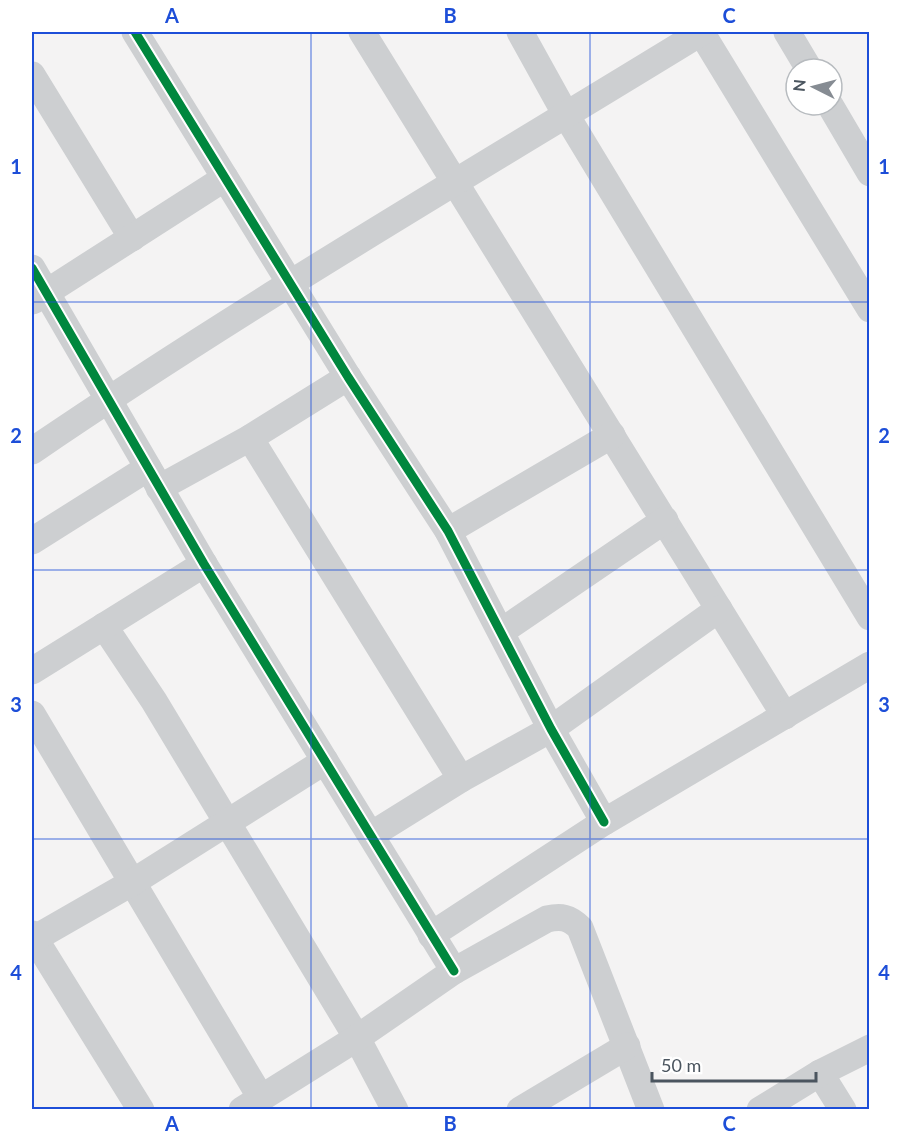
<svg xmlns="http://www.w3.org/2000/svg" width="901" height="1141" viewBox="0 0 901 1141" font-family="Lato,sans-serif">
<style>
.lines{fill:none;stroke-linecap:round;stroke-linejoin:round}
.minor{stroke:#cdcfd1;stroke-width:27}
.cycleway-casing{stroke:#fff;stroke-width:13}
.cycleway{stroke:#00873e;stroke-width:9}
.grid{fill:none;stroke:#1d4ed8;stroke-width:1.5;stroke-opacity:0.55}
.neatline{fill:none;stroke:#1d4ed8;stroke-width:2}
.grid-label{font-size:20px;text-anchor:middle;font-weight:bold;fill:#1d4ed8}
</style>
<rect width="100%" height="100%" fill="#f4f3f3"/>
<g class="lines">
<g class="minor">
<polyline points="135,32 348,377 448,531 551,729 604,822"/>
<polyline points="362,32 785,716"/>
<polyline points="520,32 566,115 870,617"/>
<polyline points="701,32 870,309"/>
<polyline points="787,32 809,69"/>
<polyline points="32,75 132,238"/>
<polyline points="830,105 870,173"/>
<polyline points="32,268 204,564 454,971"/>
<polyline points="33,301 225,178"/>
<polyline points="250,438 461,779"/>
<path d="M32 451C249 303 477 170 702 32"/>
<polyline points="159,488 250,438 348,377"/>
<polyline points="448,531 612,435"/>
<polyline points="32,541 148,468"/>
<polyline points="104,626 154,701 357,1038 395,1110"/>
<polyline points="502,631 665,520"/>
<polyline points="32,671 204,564"/>
<polyline points="32,714 261,1098"/>
<polyline points="371,835 461,779 551,729 719,609"/>
<polyline points="32,934 141,1110"/>
<polyline points="431,935 604,822 870,665"/>
<polyline points="32,940 133,882 325,761"/>
<polyline points="820,1073 843,1110"/>
<path d="M242 1110 357 1038 454 971 547 919C561 916 569 917 580 928L651 1110"/>
<polyline points="520,1110 627,1046"/>
<polyline points="760,1110 820,1073 870,1048"/>
</g>
<g class="cycleway-casing">
<g id="cycleway">
<polyline points="135,32 348,377 448,531 551,729 604,822"/>
<polyline points="32,268 204,564 454,971"/>
</g>
</g>
<use href="#cycleway" class="cycleway"/>
</g>
<path class="grid" d="M311 32V1110M590 32V1110M32 302H870M32 570H870M32 839H870"/>
<rect width="901" height="1141" fill="none" stroke="#ffffff" stroke-width="66"/>
<g transform="translate(814 87) rotate(276)"><circle r="28" fill="#ffffff" stroke="#b7bbbf" stroke-width="1.5"/>
<path d="M0-4.5L10 22L0 15L-10 22Z" fill="#868c93"/>
<text y="-9" font-size="16" font-weight="bold" text-anchor="middle" fill="#4b555f">N</text>
</g>
<path d="M652 1072v9h164v-9" fill="none" stroke="#4b555f" stroke-width="3"/>
<text x="661" y="1072" font-size="18" fill="#4b555f" stroke="#ffffff" stroke-width="4.5" paint-order="stroke">50 m</text>
<rect x="33" y="33" width="835" height="1075" class="neatline"/>
<g class="grid-label">
<text x="172" y="23">A</text>
<text x="450" y="23">B</text>
<text x="729" y="23">C</text>
<text x="16" y="174">1</text>
<text x="884" y="174">1</text>
<text x="16" y="443">2</text>
<text x="884" y="443">2</text>
<text x="16" y="712">3</text>
<text x="884" y="712">3</text>
<text x="16" y="980">4</text>
<text x="884" y="980">4</text>
<text x="172" y="1131">A</text>
<text x="450" y="1131">B</text>
<text x="729" y="1131">C</text>
</g>
</svg>
